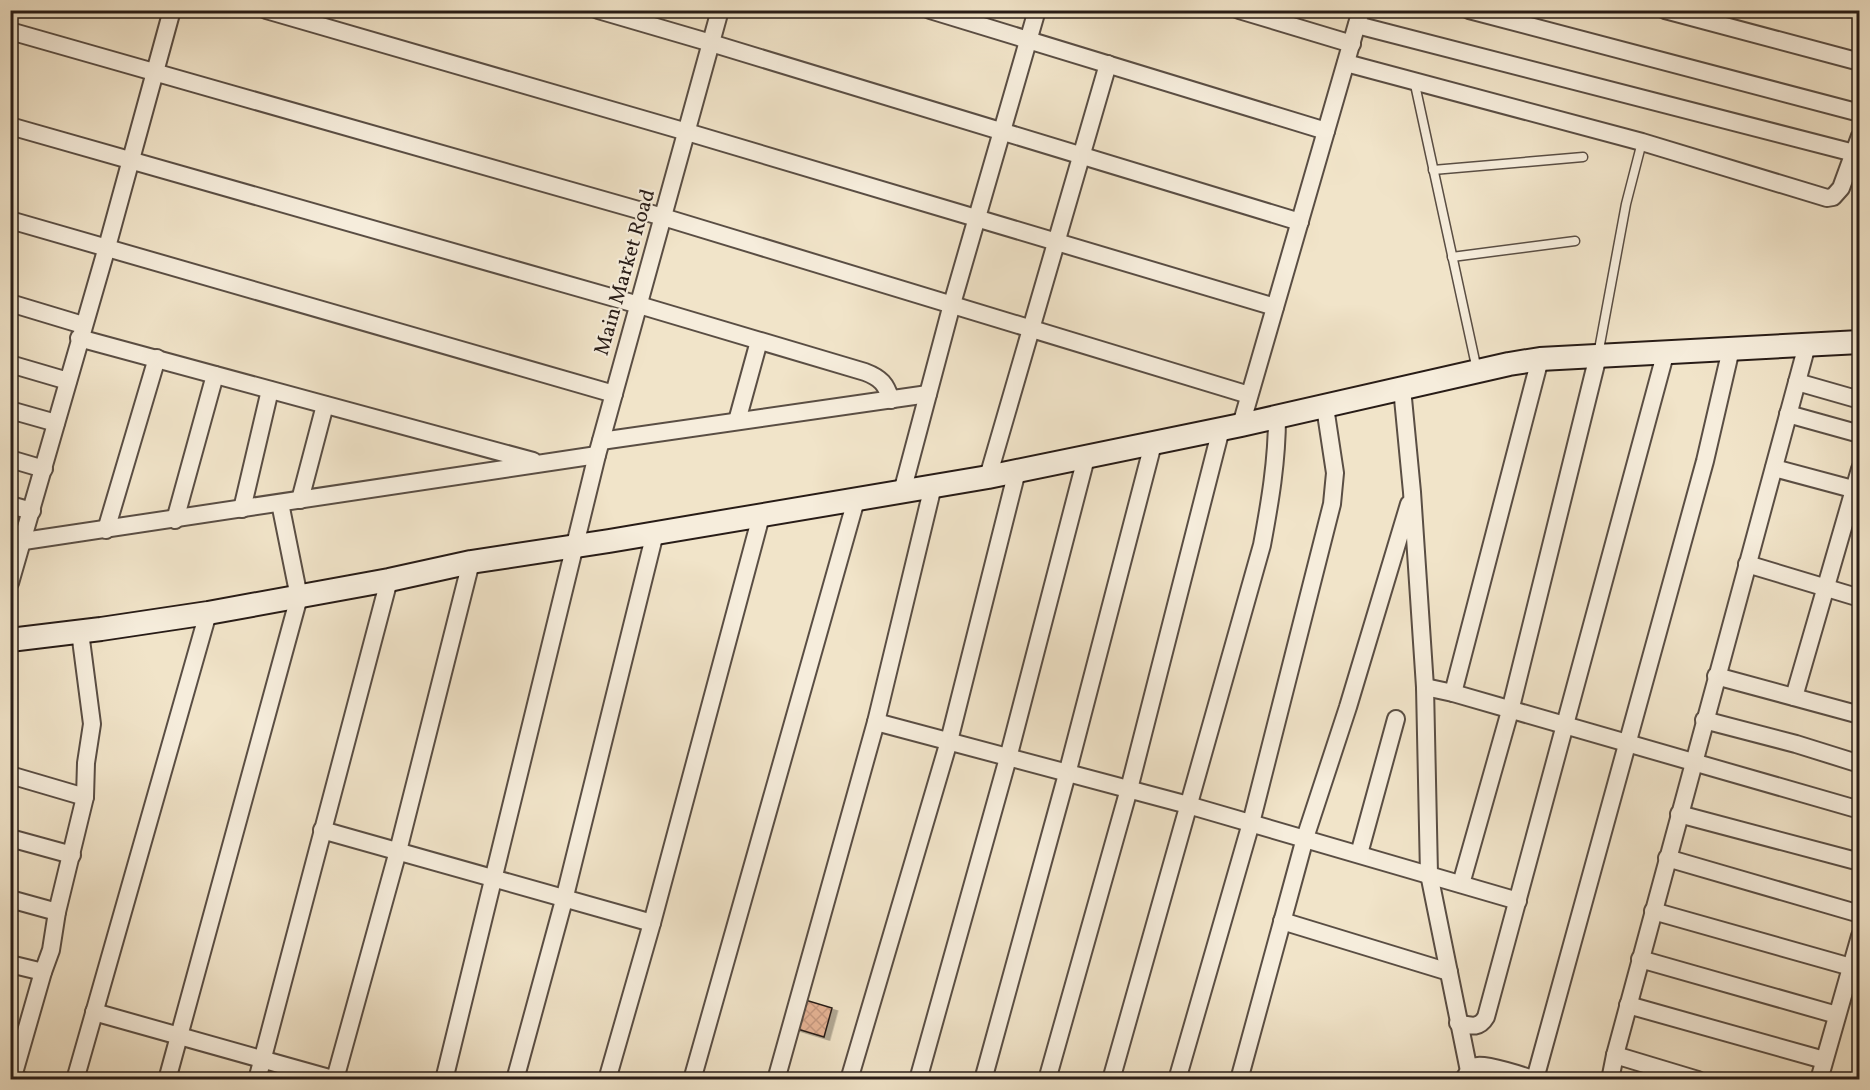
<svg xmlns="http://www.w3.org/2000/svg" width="1870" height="1090" viewBox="0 0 1870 1090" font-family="Vollkorn,serif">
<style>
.building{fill:url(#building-cross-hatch);stroke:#281c17;stroke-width:1.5;filter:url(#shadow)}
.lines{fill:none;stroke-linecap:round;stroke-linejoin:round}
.lane-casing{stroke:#5a4e44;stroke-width:11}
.street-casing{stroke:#5a4e44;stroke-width:20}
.secondary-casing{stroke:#281c17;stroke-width:26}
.lane{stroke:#f6eddc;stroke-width:8}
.street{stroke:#f6eddc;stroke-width:16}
.secondary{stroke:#f6eddc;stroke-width:22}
.labels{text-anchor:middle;stroke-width:4.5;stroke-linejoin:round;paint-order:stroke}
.street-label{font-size:21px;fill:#281c17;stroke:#f6eddc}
</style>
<defs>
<pattern id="building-cross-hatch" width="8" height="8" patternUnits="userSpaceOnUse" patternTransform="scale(1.5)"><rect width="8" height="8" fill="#e4b293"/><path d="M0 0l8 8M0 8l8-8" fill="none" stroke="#c4987e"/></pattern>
<filter id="shadow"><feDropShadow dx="5.5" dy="3" stdDeviation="0" flood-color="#0004"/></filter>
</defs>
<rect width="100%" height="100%" fill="#f1e4c9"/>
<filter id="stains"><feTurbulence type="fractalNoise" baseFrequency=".00333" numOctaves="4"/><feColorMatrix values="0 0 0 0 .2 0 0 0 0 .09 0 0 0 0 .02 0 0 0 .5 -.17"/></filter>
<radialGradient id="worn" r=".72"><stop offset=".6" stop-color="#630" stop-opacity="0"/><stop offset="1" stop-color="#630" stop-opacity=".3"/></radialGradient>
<g class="building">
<polygon points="802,999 832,1008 824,1037 794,1028"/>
<polygon points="10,1034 21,1037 10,1058"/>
<polygon points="16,1070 44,1077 43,1080 13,1080"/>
</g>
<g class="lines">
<g class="lane-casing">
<g id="lane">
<polyline points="1414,80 1477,370"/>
<polyline points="1433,170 1583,157"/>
<polyline points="1452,257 1575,241"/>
<polyline points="1598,355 1626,204 1642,142"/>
</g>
</g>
<g class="street-casing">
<g id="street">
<polyline points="266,10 687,132 1275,307"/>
<polyline points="598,10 711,43 1300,222"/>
<polyline points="930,10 1326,131"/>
<polyline points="1239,10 1352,44"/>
<polyline points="1469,10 1860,113"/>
<polyline points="1665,10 1860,62"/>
<polyline points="1357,25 1854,153"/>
<polyline points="10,31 663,217 1249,395"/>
<polyline points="1346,63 1642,142 1827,198 1833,197 1841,188 1860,136"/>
<path d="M10 126 639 305 865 372C881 378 886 384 891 400"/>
<polyline points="10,220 614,394"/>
<polyline points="10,303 83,325"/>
<polyline points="79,338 533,461"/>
<polyline points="10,364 68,381"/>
<polyline points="1797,382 1860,400"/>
<polyline points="1402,388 1412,492 1425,687 1429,874 1469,1071"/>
<polyline points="10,410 56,423"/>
<polyline points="1788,414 1860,434"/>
<polyline points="737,421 759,341"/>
<polyline points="1241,425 1361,10"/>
<polyline points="601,441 928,394"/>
<polyline points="10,459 44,469"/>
<polyline points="1774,468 1860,491"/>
<polyline points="988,477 1108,64"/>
<polyline points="902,492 952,304 1037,10"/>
<polyline points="300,500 325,405"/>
<polyline points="10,505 32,511"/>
<polyline points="242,509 270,390"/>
<polyline points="175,520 215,375"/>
<polyline points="106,530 157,358"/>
<polyline points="24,541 597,455"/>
<polyline points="1747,564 1860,598"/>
<polyline points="10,583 107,247 172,10"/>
<polyline points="1716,676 1860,715"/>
<polyline points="1425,687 1453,693 1860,810"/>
<polyline points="1453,693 1540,359"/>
<polyline points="1794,697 1860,469"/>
<polyline points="1704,720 1796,744 1860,764"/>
<polyline points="876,722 1188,805 1518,901"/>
<polyline points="10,775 85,797"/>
<polyline points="1679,814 1860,862"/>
<polyline points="322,830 652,923"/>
<polyline points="10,838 72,855"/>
<polyline points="1359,854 1396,719"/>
<polyline points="1667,858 1860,914"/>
<polyline points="1461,884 1510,711 1598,356"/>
<polyline points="10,899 57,912"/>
<polyline points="1653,911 1851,967"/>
<polyline points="1282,921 1449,972"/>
<polyline points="1640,959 1837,1015"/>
<polyline points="10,964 43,972"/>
<polyline points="1628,1005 1824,1060"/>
<polyline points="94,1012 336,1080"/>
<path d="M1458 1023C1471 1026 1479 1029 1486 1017L1666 351"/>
<polyline points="1615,1055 1698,1080"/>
<polyline points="335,1079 398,851 471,562"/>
<polyline points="1535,1079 1705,461 1731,349"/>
<polyline points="12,1080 43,972 51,950 57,912 85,797 86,763 92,724 80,632"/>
<polyline points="75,1080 208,613"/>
<polyline points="167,1080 299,597 280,503"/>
<polyline points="257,1080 389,580"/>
<polyline points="444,1080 597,455 720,10"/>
<polyline points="515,1080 564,900 655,533"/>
<polyline points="607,1080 652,923 761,516"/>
<polyline points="692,1080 856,500"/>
<polyline points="776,1080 876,722 933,486"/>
<polyline points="849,1080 949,741 1017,471"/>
<polyline points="918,1080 1008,758 1086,458"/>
<polyline points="983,1080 1067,774 1153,444"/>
<polyline points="1047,1080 1129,789 1221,429"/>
<path d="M1111 1080 1262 545C1270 502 1277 461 1277 417"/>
<polyline points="1177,1080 1251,823 1332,504 1335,473 1325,407"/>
<polyline points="1239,1080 1305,838 1348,707 1409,504"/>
<path d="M1463 1080C1467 1074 1470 1068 1477 1066 1487 1064 1524 1076 1535 1080"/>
<polyline points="1610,1080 1615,1055 1807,345"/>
<polyline points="1819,1080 1860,936"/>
</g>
</g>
<g class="secondary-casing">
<polyline id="secondary" points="10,640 101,629 208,613 389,580 471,562 609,541 988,477 1241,425 1509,364 1540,359 1860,342"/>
</g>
<use href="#lane" class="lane"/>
<use href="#street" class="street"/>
<use href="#secondary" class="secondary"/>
</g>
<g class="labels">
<g class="street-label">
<text transform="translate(624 272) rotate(-74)" y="7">Main Market Road</text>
</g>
</g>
<rect width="1870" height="1090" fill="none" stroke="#f1e4c9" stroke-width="36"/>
<rect x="12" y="12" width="1846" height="1066" fill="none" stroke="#281c17" stroke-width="3"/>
<rect x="18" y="18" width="1834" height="1054" fill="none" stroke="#281c17" stroke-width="1.5"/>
<rect width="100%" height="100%" filter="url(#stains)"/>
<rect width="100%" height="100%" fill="url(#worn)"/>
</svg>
